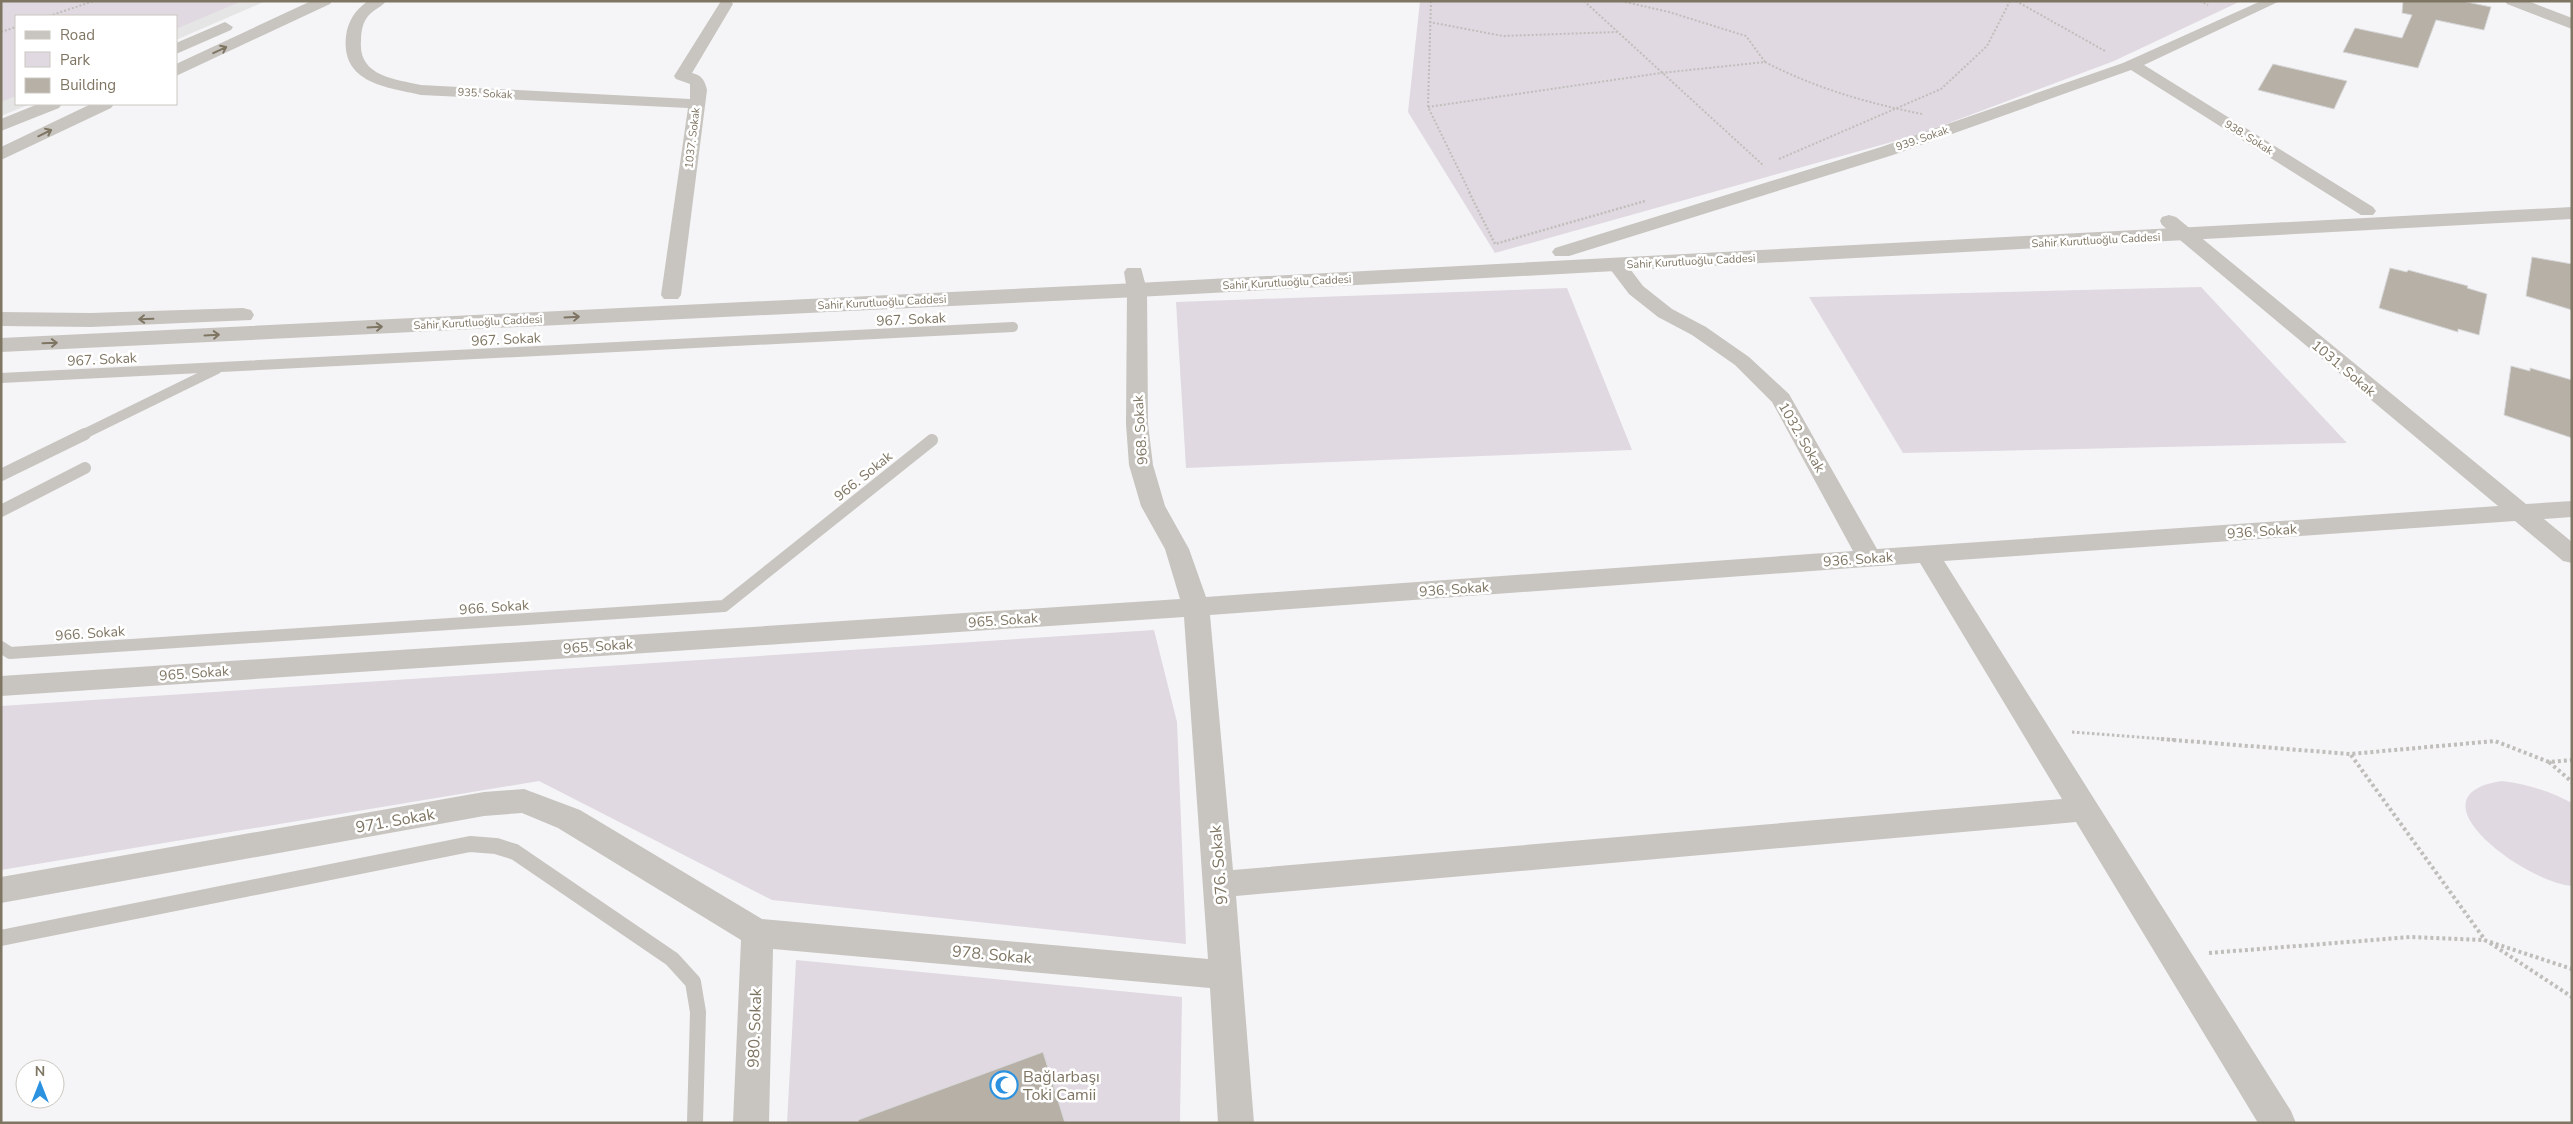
<svg xmlns="http://www.w3.org/2000/svg" width="2573" height="1124" viewBox="0 0 2573 1124" font-family="'Nunito Sans',sans-serif">
<style>
.built{fill:#e6e5e5}
.green{fill:#e0d9e1}
.building{fill:#b6b0a7;stroke:#d7d7d9}
.lines{fill:none;stroke-linecap:round;stroke-linejoin:round}
.path-far3{stroke:#c0bebb;stroke-width:2;stroke-dasharray:2 2;stroke-linecap:butt}
.path-far2{stroke:#c0bebb;stroke-width:2.5;stroke-dasharray:2 2;stroke-linecap:butt}
.path-far1{stroke:#c0bebb;stroke-width:3;stroke-dasharray:2.5 2.5;stroke-linecap:butt}
.path{stroke:#c0bebb;stroke-width:4;stroke-dasharray:3 3;stroke-linecap:butt}
.service-far2{stroke:#c8c5c1;stroke-width:10}
.service-far1{stroke:#c8c5c1;stroke-width:12}
.service{stroke:#c8c5c1;stroke-width:16}
.minor{fill:#c8c5c1;fill-rule:evenodd}
.tertiary{fill:#c8c5c1;fill-rule:evenodd}
.oneway{stroke:#7f7563}
.labels{text-anchor:middle;stroke-width:5;stroke-linejoin:round;paint-order:stroke}
.far-street-label{font-size:11px;fill:#7f7563;stroke:#fff}
.street-label{font-size:14px;fill:#7f7563;stroke:#fff}
.near-street-label{font-size:16px;fill:#7f7563;stroke:#fff}
.near-poi-label{font-size:16px;fill:#7f7563;stroke:#fff;text-anchor:start}
</style>
<rect width="100%" height="100%" fill="#f5f5f7"/>
<polygon class="built" points="1,1 266,1 176,40 176,16 16,16 16,104 30,104 1,116"/>
<g class="green">
<polygon points="1,1 242,1 176,29 176,16 16,16 16,96 1,102"/>
<polygon points="1420,1 2241,1 2114,61 1917,135 1495,253 1408,112"/>
<polygon points="2201,287 2347,443 1903,453 1809,297"/>
<polygon points="1567,288 1632,450 1186,468 1176,302"/>
<polygon points="1154,630 1177,722 1186,944 772,900 539,781 1,870 1,706"/>
<path d="M2502 781C2527 784 2549 791 2572 803V886C2524 882 2406 795 2502 781Z"/>
<polygon points="796,960 1182,997 1180,1123 787,1123"/>
</g>
<g class="building">
<polygon points="2403,1 2462,1 2491,7 2484,30 2436,20 2418,68 2343,52 2355,28 2402,38 2412,15 2402,13"/>
<polygon points="2273,64 2347,81 2334,109 2258,90"/>
<polygon points="2532,257 2572,264 2572,310 2526,296"/>
<polygon points="2390,268 2407,272 2408,270 2468,286 2467,288 2487,294 2479,335 2458,329 2458,332 2379,308"/>
<polygon points="2511,366 2530,371 2530,368 2572,380 2572,438 2504,415"/>
<polygon points="1043,1052 1065,1123 859,1123 858,1120"/>
</g>
<g class="lines">
<g class="path-far3">
<polyline points="1431,1 1428,107 1470,193"/>
<polyline points="1584,1 1764,166"/>
<polyline points="2016,1 2105,51"/>
<polyline points="2200,1 2208,5"/>
<polyline points="49,16 94,1"/>
<polyline points="1429,22 1503,36 1617,32"/>
<polyline points="1,32 16,27"/>
<path d="M1765 62C1815 88 1867 103 1922 114"/>
<polyline points="1428,107 1661,73 1765,62 1746,36 1669,12 1621,1"/>
<polyline points="1779,159 1941,89 1987,46 2010,1"/>
</g>
<polyline class="path-far2" points="1469,192 1495,244 1645,201"/>
<polyline class="path-far1" points="2072,732 2177,740"/>
<g class="path">
<polyline points="2161,739 2350,754 2495,741 2549,762 2572,760"/>
<polyline points="2351,755 2485,940"/>
<polyline points="2549,762 2572,782"/>
<polyline points="2490,943 2572,997"/>
<polyline points="2209,953 2411,937 2484,940 2572,969"/>
</g>
<g class="service-far2">
<polyline points="1,378 1013,327"/>
<polyline points="82,435 217,369"/>
</g>
<g class="service-far1">
<polyline points="1,475 85,434"/>
<polyline points="1,511 85,468"/>
<polyline points="1,647 10,653 724,606 932,440"/>
</g>
<polyline class="service" points="1,938 470,844 496,846 515,852 672,959 693,982 698,1012 695,1123"/>
<g class="minor">
<path d="M368 1H386C381 8 371 10 366 19 362 25 361 34 361 41 358 76 394 79 421 85L690 99V84L676 79 674 76 721 1H731L733 4 692 73C701 75 705 80 707 90L681 295 678 299H664L661 295 688 108 421 95C385 87 341 83 346 36 348 21 355 10 368 1Z"/>
<polygon points="2261,1 2280,1 2144,65 2373,207 2376,211 2373,215 2361,215 2131,70 1893,155 1569,256 1555,256 1552,252 1555,248 1881,147 2123,63"/>
<path d="M2169 215 2176 217 2526 504 2572 501V517L2544 519 2572 542V563L2563 561 2515 521 1944 561 2291 1111 2296 1123H2258L2076 822 1236 896 1254 1123H1218L1210 988 773 949 769 1123H733L741 940 558 828 522 813 484 816 1 903V877L484 792 524 789 580 810 762 919 1208 959 1184 617 1 696V676L1180 599 1165 549 1141 506 1129 465 1126 424 1127 290 1124 272 1127 268H1141L1147 290 1148 424 1153 465 1165 506 1189 549 1206 597 1853 551 1772 402 1735 365 1692 335 1658 317 1629 294 1607 265 1610 261H1624L1643 286 1672 309 1706 327 1749 357 1789 394 1877 549 2498 506 2162 225 2160 221 2162 217ZM1920 563 2062 799 1233 870 1210 615Z"/>
</g>
<g class="tertiary">
<polygon points="311,1 332,1 330,4 176,76 176,64"/>
<polygon points="2505,1 2528,1 2572,18 2572,29 2507,4"/>
<polygon points="225,22 233,27 231,30 176,54 176,43"/>
<polygon points="38,104 62,104 59,108 1,131 1,119"/>
<polygon points="91,104 114,104 111,108 1,160 1,147"/>
<polygon points="2572,207 2572,219 1137,297 1,352 1,338 1137,283"/>
<polygon points="243,308 251,310 254,315 251,320 91,327 1,326 1,312 91,313"/>
</g>
</g>
<defs><path id="oneway-shaft" d="M-6 0H5M1.5-3L5.5 0L1.5 3" fill="none" stroke-width="1.6" stroke-linecap="round" stroke-linejoin="round" transform="scale(1.25)"/></defs>
<g class="oneway">
<use href="#oneway-shaft" transform="translate(220 50) rotate(-25)"/>
<use href="#oneway-shaft" transform="translate(45 133) rotate(-26)"/>
<use href="#oneway-shaft" transform="translate(572 317) rotate(-3)"/>
<use href="#oneway-shaft" transform="translate(146 319) rotate(178)"/>
<use href="#oneway-shaft" transform="translate(375 327) rotate(-3)"/>
<use href="#oneway-shaft" transform="translate(212 335) rotate(-3)"/>
<use href="#oneway-shaft" transform="translate(50 343) rotate(-2)"/>
</g>
<defs>
<g id="mosque-ring" transform="scale(1.4375)"><circle r="9.5" fill="#fff" stroke="#2c92e0" stroke-width="1.5"/><path d="M3.5-4.9A6 6 0 1 0 3.5 4.9A5 5 0 1 1 3.5-4.9Z" fill="#2c92e0"/></g>
</defs>
<g fill-rule="evenodd">
<use href="#mosque-ring" x="1004" y="1085"/>
</g>
<g class="labels">
<g class="far-street-label">
<text transform="translate(485 93) rotate(3)" y="4">935. Sokak</text>
<text transform="translate(2249 137) rotate(32)" y="4">938. Sokak</text>
<text transform="translate(692 138) rotate(-83)" y="4">1037. Sokak</text>
<text transform="translate(1922 138) rotate(-19)" y="4">939. Sokak</text>
<text transform="translate(2096 240) rotate(-3)" y="4">Sahir Kurutluoğlu Caddesi</text>
<text transform="translate(1691 261) rotate(-3)" y="4">Sahir Kurutluoğlu Caddesi</text>
<text transform="translate(1287 282) rotate(-3)" y="4">Sahir Kurutluoğlu Caddesi</text>
<text transform="translate(882 302) rotate(-3)" y="4">Sahir Kurutluoğlu Caddesi</text>
<text transform="translate(478 322) rotate(-3)" y="4">Sahir Kurutluoğlu Caddesi</text>
</g>
<g class="street-label">
<text transform="translate(911 319) rotate(-3)" y="5">967. Sokak</text>
<text transform="translate(506 339) rotate(-3)" y="5">967. Sokak</text>
<text transform="translate(102 359) rotate(-3)" y="5">967. Sokak</text>
<text transform="translate(2344 368) rotate(40)" y="5">1031. Sokak</text>
<text transform="translate(1140 430) rotate(-94)" y="5">968. Sokak</text>
<text transform="translate(1802 437) rotate(60)" y="5">1032. Sokak</text>
<text transform="translate(863 476) rotate(-39)" y="5">966. Sokak</text>
<text transform="translate(2262 531) rotate(-4)" y="5">936. Sokak</text>
<text transform="translate(1858 559) rotate(-4)" y="5">936. Sokak</text>
<text transform="translate(1454 589) rotate(-4)" y="5">936. Sokak</text>
<text transform="translate(494 607) rotate(-4)" y="5">966. Sokak</text>
<text transform="translate(1003 620) rotate(-4)" y="5">965. Sokak</text>
<text transform="translate(90 633) rotate(-4)" y="5">966. Sokak</text>
<text transform="translate(598 646) rotate(-4)" y="5">965. Sokak</text>
<text transform="translate(194 673) rotate(-4)" y="5">965. Sokak</text>
</g>
<g class="near-street-label">
<text transform="translate(395 820) rotate(-10)" y="6">971. Sokak</text>
<text transform="translate(1218 865) rotate(-95)" y="6">976. Sokak</text>
<text transform="translate(992 954) rotate(5)" y="6">978. Sokak</text>
<text transform="translate(754 1028) rotate(-88)" y="6">980. Sokak</text>
</g>
<g class="near-poi-label">
<text x="1023" y="1082">Bağlarbaşı<tspan x="1023" dy="18">Toki Camii</tspan></text>
</g>
</g>
<rect width="2573" height="1124" fill="none" stroke="#7f7563" stroke-width="5"/>
<rect x="15" y="15" width="162" height="90" fill="#ffffff" stroke="#ccc8c1"/>
<rect x="25" y="31" width="25" height="8" fill="#c8c5c1" stroke="#ccc8c1"/>
<text x="60" y="40" font-size="15" fill="#7f7563">Road</text>
<rect x="25" y="52" width="25" height="15" fill="#e0d9e1" stroke="#ccc8c1"/>
<text x="60" y="65" font-size="15" fill="#7f7563">Park</text>
<rect x="25" y="78" width="25" height="15" fill="#b6b0a7" stroke="#ccc8c1"/>
<text x="60" y="90" font-size="15" fill="#7f7563">Building</text>
<g transform="translate(40 1084)"><circle r="24" fill="#ffffff" stroke="#ccc8c1"/>
<path d="M0-4L9 19L0 12L-9 19Z" fill="#2c92e0"/>
<text y="-8" font-size="14" font-weight="bold" text-anchor="middle" fill="#7f7563">N</text>
</g>
</svg>
